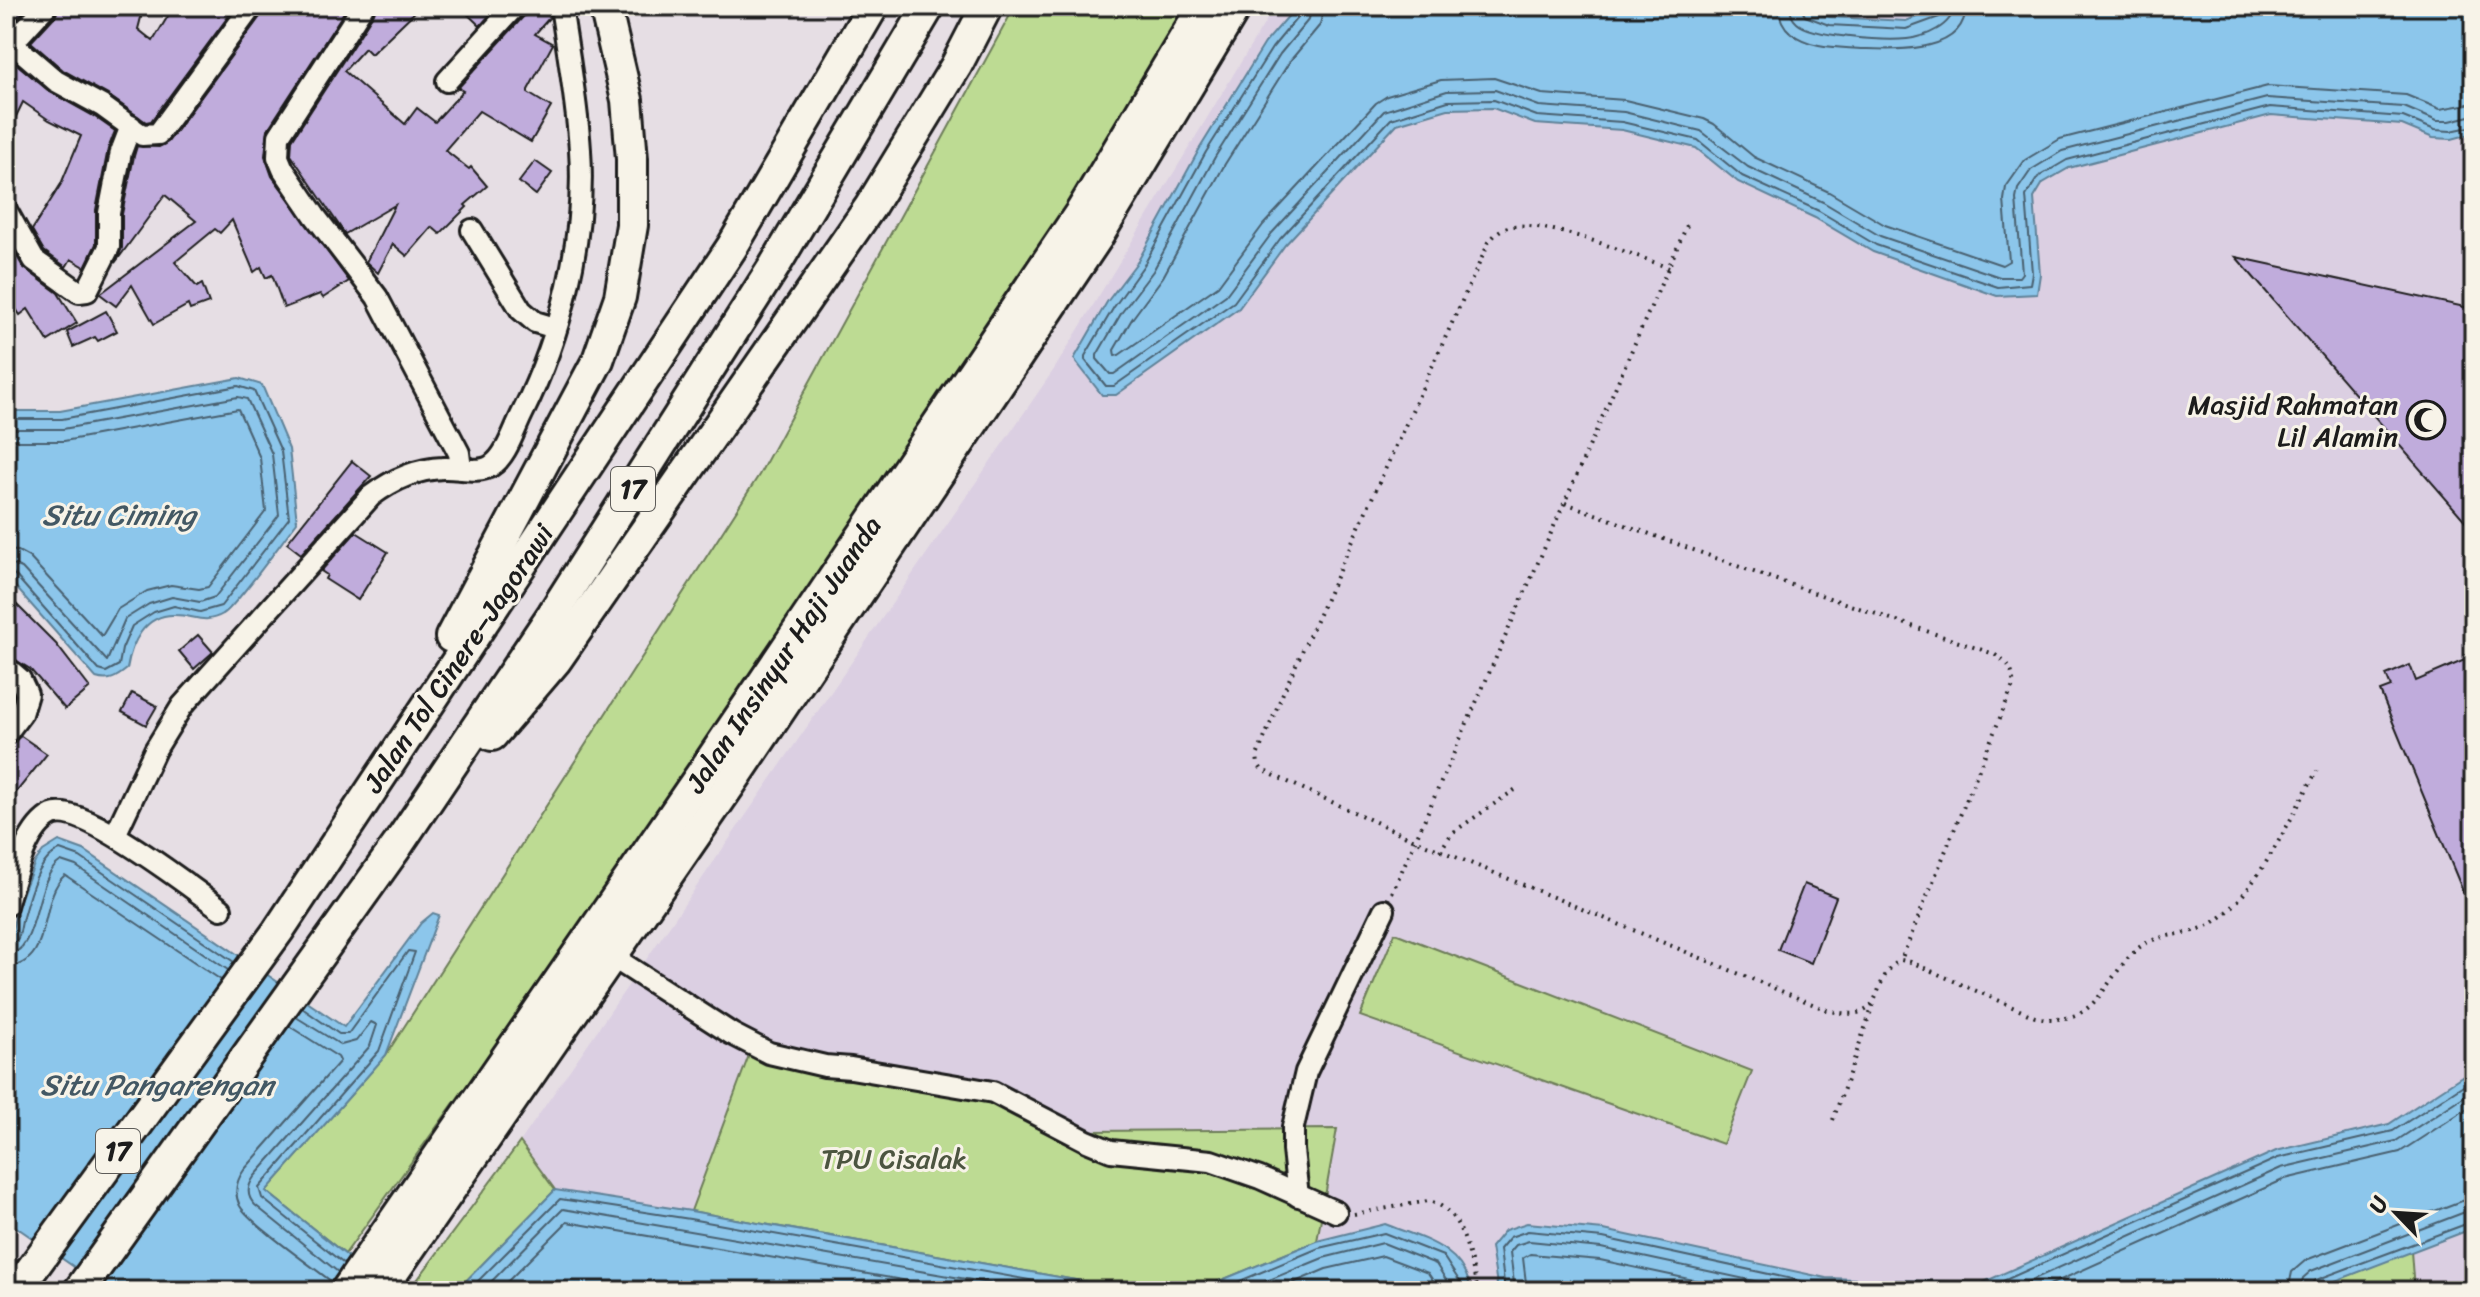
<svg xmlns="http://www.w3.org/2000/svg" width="2480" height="1297" viewBox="0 0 2480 1297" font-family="Sriracha,sans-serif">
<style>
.built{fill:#dbcfe2}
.green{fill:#bddb93;stroke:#6c7c58;stroke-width:2}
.water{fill:#8cc6eb;stroke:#5f8298;stroke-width:2}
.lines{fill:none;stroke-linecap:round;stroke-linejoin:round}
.shore{stroke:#49606f;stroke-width:2}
.building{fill:#c0acdc;stroke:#1c1c1c;stroke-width:2}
.minor-casing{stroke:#1c1c1c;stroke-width:26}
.highway-casing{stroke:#1c1c1c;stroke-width:36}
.path{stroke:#1c1c1c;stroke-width:4;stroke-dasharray:2 6;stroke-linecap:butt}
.minor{stroke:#f7f3e8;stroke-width:20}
.highway{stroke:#f7f3e8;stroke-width:30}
.labels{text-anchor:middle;stroke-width:6;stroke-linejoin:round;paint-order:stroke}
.shield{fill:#f7f3e8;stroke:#5e5c59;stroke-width:2}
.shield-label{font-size:26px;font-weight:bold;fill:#1c1c1c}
.poi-label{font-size:28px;fill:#1c1c1c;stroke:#f7f3e8;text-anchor:end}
.street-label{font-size:28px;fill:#1c1c1c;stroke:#f7f3e8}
.park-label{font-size:28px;fill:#4c5540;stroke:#f7f3e8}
.water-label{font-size:30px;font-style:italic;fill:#435864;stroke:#f7f3e8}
</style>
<rect width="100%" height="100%" fill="#e6dee4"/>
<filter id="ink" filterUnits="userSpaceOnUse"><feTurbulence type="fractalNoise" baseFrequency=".0125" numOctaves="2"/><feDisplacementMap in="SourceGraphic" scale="16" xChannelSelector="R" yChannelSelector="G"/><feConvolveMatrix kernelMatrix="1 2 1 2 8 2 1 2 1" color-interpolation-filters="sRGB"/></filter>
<g filter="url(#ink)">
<polygon class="built" points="1275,6 2474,6 2474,1291 1471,1291 1469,1282 1385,1224 1317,1241 1337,1129 1089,1131 752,1047 691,1211 555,1190 520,1142 1055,368"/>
<g class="green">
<polygon points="1015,6 1185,6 1042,252 539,985 345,1254 266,1191 386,1055 759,475"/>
<polygon points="1395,933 1752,1071 1723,1144 1360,1016"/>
<polygon points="752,1047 912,1070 1089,1131 1337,1129 1317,1241 1195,1291 1137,1291 691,1211"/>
<polygon points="520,1142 555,1190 456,1291 409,1291"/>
<polygon points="2411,1251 2414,1291 2309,1291"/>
</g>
<g class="water">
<polygon points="1297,6 1798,6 1830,17 1906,21 1945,6 2474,6 2474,133 2452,139 2433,138 2402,125 2271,115 2069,168 2043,183 2034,198 2040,274 2037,294 1997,296 1873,252 1815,218 1738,182 1696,148 1622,130 1535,124 1493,108 1448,109 1397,124 1285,245 1239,308 1116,395 1102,395 1074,359 1107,302 1138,261 1200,148 1265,43"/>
<path d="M239 378 262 385 289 449 297 522C285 537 236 607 223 614 204 625 194 615 175 615 144 614 131 644 127 669 116 678 109 682 96 678L6 576V411H60Z"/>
<polygon points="59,841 84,850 344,1027 421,923 433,913 439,915 386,1055 266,1191 391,1291 109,1291 6,1220 6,954 18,905 35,862 43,851"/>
<polygon points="2474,1068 2474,1228 2309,1291 1498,1291 1491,1247 1505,1230 1527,1223 1604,1230 1826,1278 1982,1283 2276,1151 2389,1124"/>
<polygon points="555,1190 691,1211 1137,1291 456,1291"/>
<path d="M1385 1224C1422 1239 1463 1246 1471 1291H1195L1317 1241Z"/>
</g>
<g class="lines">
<g class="shore">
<polyline points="1302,6 1301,13 1272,48 1206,152 1144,265 1114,307 1085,356 1085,360 1106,386 1114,386 1234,302 1280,239 1391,119 1448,101 1494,100 1537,116 1622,122 1698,140 1742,176 1819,211 1876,245 1998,287 2030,284 2032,273 2026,196 2038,177 2067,160 2270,107 2403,117 2435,130 2451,131 2474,126"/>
<polyline points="1312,6 1309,19 1280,54 1215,157 1153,271 1122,312 1097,355 1097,359 1110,374 1114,374 1226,295 1272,233 1384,111 1447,91 1495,90 1539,106 1624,112 1701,131 1748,167 1823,202 1880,236 2000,277 2019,277 2022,273 2016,199 2018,189 2031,170 2062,151 2267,98 2404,107 2437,121 2450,121 2474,115"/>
<polyline points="1324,6 1320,25 1290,61 1225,164 1163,277 1132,319 1114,350 1115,356 1119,355 1218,286 1263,225 1376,103 1387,96 1441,80 1494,78 1542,94 1625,100 1704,119 1714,124 1754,157 1829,192 1885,225 2002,265 2009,261 2004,200 2006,187 2025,160 2060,139 2268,86 2406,95 2440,109 2474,103"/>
<path d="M1778 6C1779 17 1782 26 1791 33 1811 49 1840 47 1863 49 1897 50 1965 54 1966 6"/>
<path d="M1790 6C1791 13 1791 18 1797 23 1812 37 1885 41 1907 39 1925 37 1953 26 1954 6"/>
<polyline points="1800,6 1805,16 1829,25 1906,29 1939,17 1944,6"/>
<polyline points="6,419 62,419 238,386 254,391 281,451 289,518 221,606 200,612 174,606 154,612 132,626 122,649 119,665 106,672 99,670 15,575 6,572"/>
<polyline points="6,429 63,429 238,397 247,399 272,454 279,515 215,597 200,602 172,597 149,604 125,619 107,661 22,568 6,562"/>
<polyline points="6,441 64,441 238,409 260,458 266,511 208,587 199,589 171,585 147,591 118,609 102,636 29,557 18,551 6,550"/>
<path d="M6 945C12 944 13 945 17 940 20 935 21 927 22 921 28 899 37 859 60 850L80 857 234 962"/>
<path d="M6 955C41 953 32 879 61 861L76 866 228 970"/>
<path d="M6 967C55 965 37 899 65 875L221 980"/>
<polyline points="302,1008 339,1034 348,1034 408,951 415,952 379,1051 259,1188 262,1198 344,1264"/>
<path d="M296 1017 341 1045 356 1041 371 1022 377 1025 370 1046 254 1177C247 1187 247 1197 255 1205L338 1272"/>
<path d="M289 1026 338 1057 340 1061 244 1170C236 1181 234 1194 240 1206 250 1223 313 1267 332 1282"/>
<polyline points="468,1291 560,1199 690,1219 1091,1291"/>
<polyline points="482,1291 563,1209 1035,1291"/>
<polyline points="498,1291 567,1222 966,1291"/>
<polyline points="1216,1291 1319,1248 1384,1233 1443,1256 1462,1285 1463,1291"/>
<polyline points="1242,1291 1323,1258 1383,1243 1436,1264 1453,1291"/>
<polyline points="1274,1291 1326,1269 1383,1256 1428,1273 1440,1291"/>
<polyline points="1505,1291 1500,1249 1510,1237 1528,1231 1603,1238 1824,1286 1983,1290 2278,1158 2393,1131 2474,1078"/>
<polyline points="1515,1291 1510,1252 1516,1245 1529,1241 1601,1248 1801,1291"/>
<polyline points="1527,1291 1523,1258 1530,1254 1600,1260 1745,1291"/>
<polyline points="2007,1291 2281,1168 2396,1141 2474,1090"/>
<polyline points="2036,1291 2285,1179 2400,1152 2474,1104"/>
<polyline points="2288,1291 2292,1272 2306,1260 2461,1201 2474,1199"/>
<polyline points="2300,1291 2303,1278 2311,1271 2465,1212 2474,1211"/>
<polyline points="2310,1291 2311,1285 2316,1280 2474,1221"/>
</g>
</g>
<g class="building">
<polygon points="6,6 28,6 6,31"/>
<polygon points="59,6 144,6 138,29 153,41 174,6 236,6 151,121 146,122 108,95 63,70 31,42 56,15"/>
<polygon points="265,6 348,6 268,129 265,156 272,176 349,281 323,298 320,294 284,308 272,275 266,278 261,267 254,272 232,220 220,233 215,229 175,262 197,287 202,284 209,303 190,310 188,305 154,324 132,285 116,306 100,294 196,221 165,195 115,263 122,248 122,214 134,156 137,146 159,147 168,142 262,14"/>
<polygon points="376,6 421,6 371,54 365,48 344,71 405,124 417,108 435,122 463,91 458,88 525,15 528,6 548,6 550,17 535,34 553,44 528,90 528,93 551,107 531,142 479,111 445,150 469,169 471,167 487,186 465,205 467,207 440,234 432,227 407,256 393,244 378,273 366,262 395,205 345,234 291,155 292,140 374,13"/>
<polygon points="459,6 494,6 496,8 480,26"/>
<polygon points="13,61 50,92 95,117 115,131 108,149 96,210 96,244 85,267 71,259 66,267 44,251 32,230 61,184 81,136 49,120 23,102 6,137 6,63"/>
<polygon points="535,161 552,173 536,195 519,182"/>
<polygon points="6,237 23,267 58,293 77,323 48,341 28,309 20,315 6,294"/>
<polygon points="2236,257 2474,309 2474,531"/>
<polygon points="106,311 117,331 98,341 95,337 73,347 67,332"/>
<polygon points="352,461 371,476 301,554 287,543"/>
<polygon points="356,532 388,552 358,600 325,579 327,575 321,571"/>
<polygon points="6,594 56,644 90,688 65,709 30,669 6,654"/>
<polygon points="198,635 213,652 194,669 179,651"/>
<polygon points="2474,656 2474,918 2380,691 2391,687 2386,675 2410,665 2416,681"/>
<polygon points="132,693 157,706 146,725 122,712"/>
<polygon points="21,736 47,754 6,805 6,748"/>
<polygon points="1804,884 1836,897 1811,963 1778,950"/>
</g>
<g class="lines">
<g class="minor-casing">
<g id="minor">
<polyline points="363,6 279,136 278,157 283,169 315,216 377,297 459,453 461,469"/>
<polyline points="12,43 56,81 102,106 142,135 158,134 252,6"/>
<polyline points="6,50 46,6"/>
<polyline points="447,81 515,6"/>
<polyline points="6,210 34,260 79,292 87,291 109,247 109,213 121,152 131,126"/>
<polyline points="472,230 521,310 535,322 555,328"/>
<polyline points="6,667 20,679 27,694 21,714 6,734"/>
<path d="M115 835 155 750 182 706 371 496C392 480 417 469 443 468 458 467 478 474 491 466 506 457 514 430 522 414 561 336 586 239 580 150 577 102 568 54 561 6"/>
<path d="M6 906C14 880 25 828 52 815 83 802 192 889 221 909"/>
<polyline points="611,956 732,1034 769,1053 825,1066 851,1068 993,1092 1087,1141 1111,1151 1211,1161 1260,1178 1336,1212"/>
<polyline points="1298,1196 1293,1150 1293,1127 1306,1072 1384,910"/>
</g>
</g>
<g class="highway-casing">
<g id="highway">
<polyline points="451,637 598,360 620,297 632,225 632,159 627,100 605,6"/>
<polyline points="492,735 556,660 870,207 956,66 987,6"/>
<polyline points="16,1291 278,931 732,247 873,6"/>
<polyline points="79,1291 397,846 553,614 775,265 929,6"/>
<polyline points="346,1291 703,772 1081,212 1204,6"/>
<polyline points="380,1291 729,786 1096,239 1236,6"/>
</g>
</g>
<g class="path">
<path d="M1669 268C1635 255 1541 218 1508 227 1499 229 1494 236 1489 242L1283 693 1257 756 1258 764 1262 770 1417 841 1827 1010C1892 1027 1865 980 1901 960L1911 962 2035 1017C2096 1029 2100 985 2134 952 2155 931 2185 938 2209 925 2253 902 2292 814 2317 771"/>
<path d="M1565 503 1762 575 1994 654C2008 664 2014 669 2013 686L1901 960"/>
<polyline points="1440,851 1452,833 1516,789"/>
<polyline points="1392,893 1688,223"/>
<polyline points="1833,1120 1873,1005"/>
<path d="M1354 1214 1428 1201C1464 1208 1470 1260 1478 1291"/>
</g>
<use href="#minor" class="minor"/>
<use href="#highway" class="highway"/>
</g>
</g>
<defs>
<g id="mosque-ring" transform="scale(2)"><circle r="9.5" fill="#f7f3e8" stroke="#1c1c1c" stroke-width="1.5"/><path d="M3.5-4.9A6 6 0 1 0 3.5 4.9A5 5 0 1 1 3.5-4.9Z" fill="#1c1c1c"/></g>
</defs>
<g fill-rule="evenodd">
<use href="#mosque-ring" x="2426" y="420"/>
</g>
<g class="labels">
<g class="shield">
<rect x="611" y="467" width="44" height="44" rx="6"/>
<rect x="96" y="1129" width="44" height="44" rx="6"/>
</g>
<g class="shield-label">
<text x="633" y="498">17</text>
<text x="118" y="1160">17</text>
</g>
<g class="poi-label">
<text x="2398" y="414">Masjid Rahmatan<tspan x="2398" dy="32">Lil Alamin</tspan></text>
</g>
<g class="street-label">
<text transform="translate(783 654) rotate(-56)" y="10">Jalan Insinyur Haji Juanda</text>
<text transform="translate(458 658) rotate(-56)" y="10">Jalan Tol Cinere–Jagorawi</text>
</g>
<g class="park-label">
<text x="894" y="1168">TPU Cisalak</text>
</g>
<g class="water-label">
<text x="119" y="525">Situ Ciming</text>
<text x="157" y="1095">Situ Pangarengan</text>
</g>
</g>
<rect width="2480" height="1297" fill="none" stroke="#f7f3e8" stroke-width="32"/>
<rect x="16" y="16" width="2448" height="1265" fill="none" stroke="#1c1c1c" stroke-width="3" filter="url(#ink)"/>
<g transform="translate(2396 1213) rotate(295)" stroke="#f7f3e8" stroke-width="6" paint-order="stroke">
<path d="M0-6L14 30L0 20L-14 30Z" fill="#1c1c1c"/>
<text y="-12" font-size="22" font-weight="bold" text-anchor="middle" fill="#1c1c1c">U</text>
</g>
</svg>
